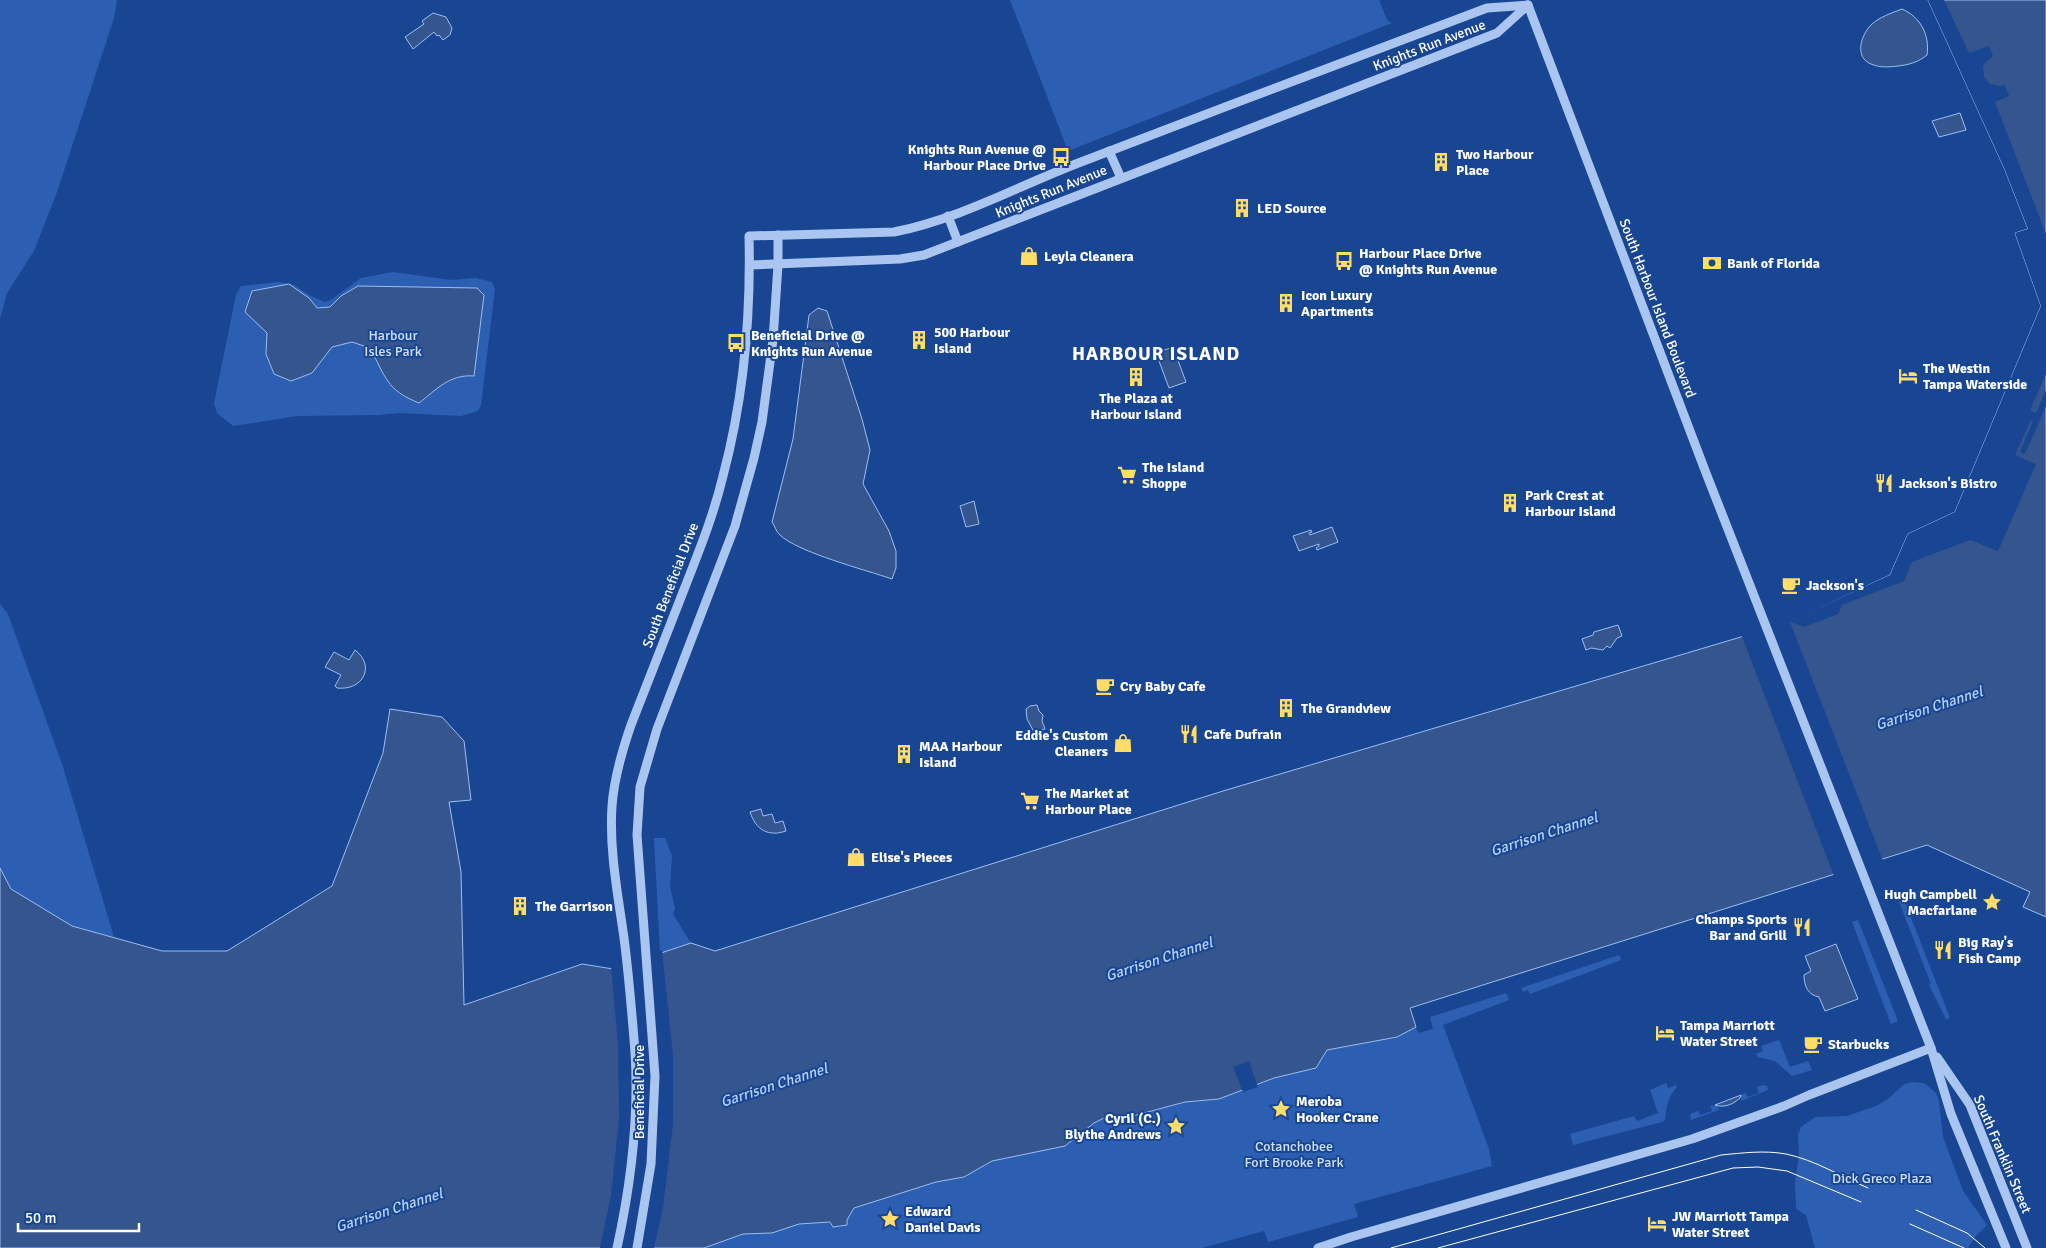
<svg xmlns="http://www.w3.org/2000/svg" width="2046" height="1248" viewBox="0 0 2046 1248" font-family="Signika,sans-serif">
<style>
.green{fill:#2c5fb2}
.water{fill:#35558e;stroke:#9cbff2}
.pier{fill:#194693}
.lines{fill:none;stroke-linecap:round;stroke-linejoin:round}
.minor{stroke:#aac5f0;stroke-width:9}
.tram{stroke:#fff;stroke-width:1}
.labels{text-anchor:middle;stroke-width:4;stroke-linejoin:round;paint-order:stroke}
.street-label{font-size:14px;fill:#fff;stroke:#194693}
.poi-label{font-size:14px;font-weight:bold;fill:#fff;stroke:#194693;text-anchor:start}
.park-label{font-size:14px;fill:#d0e1fb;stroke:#194693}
.water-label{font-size:15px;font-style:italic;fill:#b6cff7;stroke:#194693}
.district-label{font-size:19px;font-weight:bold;letter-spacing:1px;fill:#fff;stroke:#194693}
</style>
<rect width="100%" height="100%" fill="#194693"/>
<g class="green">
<polygon points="0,0 117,0 114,18 57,192 34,251 7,293 0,319"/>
<polygon points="1010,0 1379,0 1387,20 1392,23 1068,151"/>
<polygon points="393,272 451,280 476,278 492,282 495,289 481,405 478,411 461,416 399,413 378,415 297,416 233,426 217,413 214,403 236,295 241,286 279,282 294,285 309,295 325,302 332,299 361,278"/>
<polygon points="0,604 8,614 63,767 114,937 72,926 11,889 0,868"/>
<polygon points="654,838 665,838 672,856 670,887 675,908 673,914 691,943 660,953"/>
<polygon points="1901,892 1950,1018 1946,1019 1929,985 1931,984 1896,894"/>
<polygon points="1858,920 1898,1021 1891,1024 1852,922"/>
<polygon points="1619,955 1621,960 1530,994 1528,990 1523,992 1521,988"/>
<polygon points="1506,993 1509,1000 1443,1025 1489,1149 1492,1166 1354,1204 1358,1217 1268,1242 1264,1231 1202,1248 704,1248 743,1234 772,1233 799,1224 826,1222 832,1224 847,1220 854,1208 936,1182 964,1177 992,1161 1065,1146 1094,1123 1108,1116 1129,1117 1185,1102 1219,1099 1274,1078 1316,1068 1327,1050 1397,1037 1416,1027 1418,1033 1433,1029 1430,1017"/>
<polygon points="1779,1040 1790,1067 1808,1061 1812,1070 1792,1076 1775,1061 1758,1057 1756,1054 1763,1051 1761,1046"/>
<polygon points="1911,1082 1924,1083 1936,1093 1939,1101 1943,1137 1963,1191 1987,1225 1976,1236 1968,1248 1815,1248 1806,1215 1796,1209 1795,1184 1799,1154 1798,1135 1801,1127 1815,1117 1847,1116 1876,1106 1888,1099 1903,1085"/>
<path d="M1666 1083 1668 1088 1676 1085 1677 1087C1667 1098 1667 1106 1665 1120L1662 1122 1573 1145 1570 1134 1634 1116 1637 1121 1658 1113 1650 1090Z"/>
<polygon points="1763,1085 1767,1086 1768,1090 1741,1101 1741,1095 1745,1093 1748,1097 1759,1093 1757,1087"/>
<polygon points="1715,1105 1718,1106 1719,1110 1691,1120 1690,1114 1698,1111 1700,1115 1712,1111 1710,1106"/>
</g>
<g class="water">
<polygon points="1928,0 2046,0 2046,917 2023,907 2030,892 1927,845 1410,1008 1416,1027 1397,1037 1327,1050 1316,1068 1274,1078 1219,1099 1185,1102 1129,1117 1108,1116 1094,1123 1065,1146 992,1161 964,1177 936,1182 854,1208 847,1220 847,1225 833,1227 830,1222 799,1224 772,1233 743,1234 704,1248 0,1248 0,868 11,889 72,926 162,951 227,951 332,886 383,753 390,709 442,717 464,741 471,800 449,802 461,872 464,1005 582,964 613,969 691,943 715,951 1223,791 1788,623 1890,575 1908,534 1955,512 2041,306 2015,233 2028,229 2005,170"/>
<path d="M1902 9C1921 17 1930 36 1927 55 1919 62 1908 65 1898 66 1889 67 1880 68 1871 64 1854 57 1861 35 1871 25 1879 17 1892 13 1902 9Z"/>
<polygon points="433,13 446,17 452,28 450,35 443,40 439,35 437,36 434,32 413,49 405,37 424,24 422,21"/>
<polygon points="1960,113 1966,130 1939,137 1932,121"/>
<path d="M289 284 309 298 317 308 330 307 341 296 358 286 477 288 484 295 474 376C450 374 437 389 419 403 386 390 386 377 370 348L352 342 332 347 312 373 291 381 274 374 266 354 267 333 245 312 252 291Z"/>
<path d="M818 308 827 311 862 419 870 450 863 484 889 531 896 551V568L892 579C866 570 797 552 780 535 776 532 775 526 772 522L793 439 809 315Z"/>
<polygon points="1173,347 1186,382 1169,388 1156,353"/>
<polygon points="974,501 979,524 966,527 960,506"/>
<polygon points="1332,527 1338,542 1317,550 1316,548 1319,546 1319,544 1299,551 1293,536 1311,530 1312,532 1309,533 1310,535"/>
<polygon points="1618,625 1622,636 1617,638 1610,648 1607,646 1603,650 1591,648 1586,650 1582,639 1593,635 1594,632"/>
<path d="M355 650C376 666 363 691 337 688L335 686 341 675 325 667 334 652 349 660Z"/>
<polygon points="1037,705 1039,711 1043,715 1042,721 1045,729 1034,732 1027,719 1026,709 1030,706"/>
<path d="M761 809 763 816 772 814 775 823 783 821 786 831C768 837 756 830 750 812Z"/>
<path d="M1836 944 1858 999 1825 1011 1819 997C1808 995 1804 986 1804 975L1811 971 1805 956Z"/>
<path d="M1741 1095 1740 1098C1732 1105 1724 1108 1715 1105Z"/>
</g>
<g class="pier">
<polygon points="1928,0 1944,0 1969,53 1989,46 1993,56 1985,63 1983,67 1984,77 1990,84 2000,86 2005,85 2009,96 1995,102 2046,234 2046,374 2030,410 2036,413 2046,390 2046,406 2025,454 2020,452 2033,421 2031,420 2015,455 2036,464 1998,551 1970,540 1912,562 1904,581 1842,605 1838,614 1804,627 1790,622 1883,861 1834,876 1741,634 1789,620 1790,621 1890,575 1908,534 1955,512 2041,306 2015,233 2028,229 2005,170"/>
<polygon points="662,950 673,1055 673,1124 663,1208 654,1248 600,1248 611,1195 619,1119 618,1045 611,966"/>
<polygon points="1249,1061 1258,1087 1243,1092 1233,1067"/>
</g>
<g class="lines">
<g class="minor">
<polyline points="1528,5 1706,473 1931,1048 1951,1114 2006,1248"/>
<polyline points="1109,151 1121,178"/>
<polyline points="948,216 958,242"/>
<polyline points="750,265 900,259 924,255 1497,33 1528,5"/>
<polyline points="1937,1057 1970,1105 2027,1248"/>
<path d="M617 1248C631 1184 639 1117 635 1052 632 1014 629 976 624 938 618 895 609 850 612 806 614 778 622 751 631 725 649 679 667 633 685 587 699 551 714 514 723 476 744 397 751 318 749 236L894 232C960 219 1020 185 1081 162 1216 110 1352 59 1487 8L1528 5"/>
<polyline points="637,1248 651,1164 655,1076 637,835 640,787 657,729 735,526 754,458 762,422 773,340 778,265 778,235"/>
<polyline points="1318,1248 1351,1237 1692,1139 1784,1106 1809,1095 1931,1048"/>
</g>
<g class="tram">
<polyline points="1916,1210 1967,1233 1985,1248"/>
<polyline points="1910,1224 1964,1248"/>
<path d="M1391 1248 1721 1155C1743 1153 1764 1150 1786 1154 1815 1160 1842 1177 1868 1188"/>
<polyline points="1438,1248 1733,1168 1758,1167 1787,1171 1861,1202"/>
</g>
</g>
<defs>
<g id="bus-bare" transform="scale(1.5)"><path d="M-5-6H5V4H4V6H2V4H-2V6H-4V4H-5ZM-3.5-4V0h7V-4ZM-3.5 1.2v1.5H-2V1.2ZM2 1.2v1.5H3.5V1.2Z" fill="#ffdd68" stroke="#194693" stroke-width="2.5" paint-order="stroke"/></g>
<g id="building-bare" transform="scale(1.5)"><path d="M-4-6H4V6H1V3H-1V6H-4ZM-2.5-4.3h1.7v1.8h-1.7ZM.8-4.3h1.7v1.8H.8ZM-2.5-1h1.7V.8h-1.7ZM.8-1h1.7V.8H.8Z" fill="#ffdd68" stroke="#194693" stroke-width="2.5" paint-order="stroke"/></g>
<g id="shop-bare" transform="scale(1.5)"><path d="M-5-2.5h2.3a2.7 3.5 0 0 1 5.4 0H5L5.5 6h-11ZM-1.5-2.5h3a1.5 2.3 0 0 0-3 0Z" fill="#ffdd68" stroke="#194693" stroke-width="2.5" paint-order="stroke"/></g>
<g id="bank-bare" transform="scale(1.5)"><path d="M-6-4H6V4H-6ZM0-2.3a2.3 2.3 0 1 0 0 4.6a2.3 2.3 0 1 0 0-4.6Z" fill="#ffdd68" stroke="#194693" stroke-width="2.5" paint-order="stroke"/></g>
<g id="hotel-bare" transform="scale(1.5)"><path d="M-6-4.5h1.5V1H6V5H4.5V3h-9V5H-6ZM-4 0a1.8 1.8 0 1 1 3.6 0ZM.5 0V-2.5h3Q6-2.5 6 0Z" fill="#ffdd68" stroke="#194693" stroke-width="2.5" paint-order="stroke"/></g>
<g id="supermarket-bare" transform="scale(1.5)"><path d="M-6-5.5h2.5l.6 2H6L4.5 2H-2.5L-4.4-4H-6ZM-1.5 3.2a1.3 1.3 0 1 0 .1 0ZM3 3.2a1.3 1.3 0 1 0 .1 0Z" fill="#ffdd68" stroke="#194693" stroke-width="2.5" paint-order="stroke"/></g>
<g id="restaurant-bare" transform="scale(1.5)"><path d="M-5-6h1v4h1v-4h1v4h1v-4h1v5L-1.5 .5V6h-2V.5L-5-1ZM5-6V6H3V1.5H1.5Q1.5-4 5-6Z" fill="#ffdd68" stroke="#194693" stroke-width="2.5" paint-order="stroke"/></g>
<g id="cafe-bare" transform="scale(1.5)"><path d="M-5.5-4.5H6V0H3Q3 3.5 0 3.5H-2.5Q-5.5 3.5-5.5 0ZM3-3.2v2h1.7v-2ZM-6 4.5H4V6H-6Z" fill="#ffdd68" stroke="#194693" stroke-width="2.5" paint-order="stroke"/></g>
<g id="sight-bare" transform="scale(1.5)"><path d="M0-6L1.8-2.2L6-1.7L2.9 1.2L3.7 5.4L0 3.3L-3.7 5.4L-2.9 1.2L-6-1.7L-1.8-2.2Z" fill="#ffdd68" stroke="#194693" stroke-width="2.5" paint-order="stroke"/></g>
</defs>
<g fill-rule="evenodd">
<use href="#bus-bare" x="1061" y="157"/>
<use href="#building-bare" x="1441" y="162"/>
<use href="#building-bare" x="1242" y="208"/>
<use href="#shop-bare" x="1029" y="256"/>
<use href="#bus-bare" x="1344" y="261"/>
<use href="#bank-bare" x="1712" y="263"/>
<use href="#building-bare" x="1286" y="303"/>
<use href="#building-bare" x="919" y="340"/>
<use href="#bus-bare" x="736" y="343"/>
<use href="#hotel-bare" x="1908" y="376"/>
<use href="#building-bare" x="1136" y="377"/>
<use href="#supermarket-bare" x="1127" y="475"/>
<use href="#restaurant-bare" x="1884" y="483"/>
<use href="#building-bare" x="1510" y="503"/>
<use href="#cafe-bare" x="1791" y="585"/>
<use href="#cafe-bare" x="1105" y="686"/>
<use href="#building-bare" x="1286" y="708"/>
<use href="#restaurant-bare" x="1189" y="734"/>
<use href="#shop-bare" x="1123" y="743"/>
<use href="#building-bare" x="904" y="754"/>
<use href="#supermarket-bare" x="1030" y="801"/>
<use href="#shop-bare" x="856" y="857"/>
<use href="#sight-bare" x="1992" y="902"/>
<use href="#building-bare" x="520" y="906"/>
<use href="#restaurant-bare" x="1802" y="927"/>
<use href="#restaurant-bare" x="1943" y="950"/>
<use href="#hotel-bare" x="1665" y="1033"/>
<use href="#cafe-bare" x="1813" y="1044"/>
<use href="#sight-bare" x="1281" y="1109"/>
<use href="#sight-bare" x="1176" y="1126"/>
<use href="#sight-bare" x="890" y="1219"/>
<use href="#hotel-bare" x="1657" y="1224"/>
</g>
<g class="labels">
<g class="street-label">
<text transform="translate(1429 45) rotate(-21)" y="5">Knights Run Avenue</text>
<text transform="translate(1051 191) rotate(-22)" y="5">Knights Run Avenue</text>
<text transform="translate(1658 308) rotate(69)" y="5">South Harbour Island Boulevard</text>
<text transform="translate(670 585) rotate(-69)" y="5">South Beneficial Drive</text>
<text transform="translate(639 1092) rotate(-90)" y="5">Beneficial Drive</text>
<text transform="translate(2003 1154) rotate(67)" y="5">South Franklin Street</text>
</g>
<g class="poi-label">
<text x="1046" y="154" text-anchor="end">Knights Run Avenue @<tspan x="1046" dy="16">Harbour Place Drive</tspan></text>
<text x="1456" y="159">Two Harbour<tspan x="1456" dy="16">Place</tspan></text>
<text x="1257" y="213">LED Source</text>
<text x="1359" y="258">Harbour Place Drive<tspan x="1359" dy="16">@ Knights Run Avenue</tspan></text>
<text x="1044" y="261">Leyla Cleanera</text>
<text x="1727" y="268">Bank of Florida</text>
<text x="1301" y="300">Icon Luxury<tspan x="1301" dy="16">Apartments</tspan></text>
<text x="934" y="337">500 Harbour<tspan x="934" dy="16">Island</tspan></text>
<text x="751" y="340">Beneficial Drive @<tspan x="751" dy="16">Knights Run Avenue</tspan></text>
<text x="1923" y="373">The Westin<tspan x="1923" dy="16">Tampa Waterside</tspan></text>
<text x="1136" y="403" text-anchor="middle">The Plaza at<tspan x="1136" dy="16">Harbour Island</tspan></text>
<text x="1142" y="472">The Island<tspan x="1142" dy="16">Shoppe</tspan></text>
<text x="1899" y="488">Jackson's Bistro</text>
<text x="1525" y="500">Park Crest at<tspan x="1525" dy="16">Harbour Island</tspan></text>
<text x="1806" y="590">Jackson's</text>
<text x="1120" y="691">Cry Baby Cafe</text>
<text x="1301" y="713">The Grandview</text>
<text x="1204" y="739">Cafe Dufrain</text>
<text x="1108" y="740" text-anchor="end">Eddie's Custom<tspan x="1108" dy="16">Cleaners</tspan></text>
<text x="919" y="751">MAA Harbour<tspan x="919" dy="16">Island</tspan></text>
<text x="1045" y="798">The Market at<tspan x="1045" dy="16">Harbour Place</tspan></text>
<text x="871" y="862">Elise's Pieces</text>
<text x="1977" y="899" text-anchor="end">Hugh Campbell<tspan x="1977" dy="16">Macfarlane</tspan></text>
<text x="535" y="911">The Garrison</text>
<text x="1787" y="924" text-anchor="end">Champs Sports<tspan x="1787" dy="16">Bar and Grill</tspan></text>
<text x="1958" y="947">Big Ray's<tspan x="1958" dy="16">Fish Camp</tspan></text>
<text x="1680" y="1030">Tampa Marriott<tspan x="1680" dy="16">Water Street</tspan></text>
<text x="1828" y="1049">Starbucks</text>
<text x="1296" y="1106">Meroba<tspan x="1296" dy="16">Hooker Crane</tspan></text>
<text x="1161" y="1123" text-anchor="end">Cyril (C.)<tspan x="1161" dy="16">Blythe Andrews</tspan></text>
<text x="905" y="1216">Edward<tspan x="905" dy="16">Daniel Davis</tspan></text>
<text x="1672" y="1221">JW Marriott Tampa<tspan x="1672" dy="16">Water Street</tspan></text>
</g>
<g class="park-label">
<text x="393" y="340">Harbour<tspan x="393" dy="16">Isles Park</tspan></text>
<text x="1294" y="1151">Cotanchobee<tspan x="1294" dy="16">Fort Brooke Park</tspan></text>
<text x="1882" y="1183">Dick Greco Plaza</text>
</g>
<g class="water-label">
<text transform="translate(1929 708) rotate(-18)" y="5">Garrison Channel</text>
<text transform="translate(1544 834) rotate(-18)" y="5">Garrison Channel</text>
<text transform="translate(1159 959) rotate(-18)" y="5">Garrison Channel</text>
<text transform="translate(774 1085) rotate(-18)" y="5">Garrison Channel</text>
<text transform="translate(389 1210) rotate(-18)" y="5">Garrison Channel</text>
</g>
<g class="district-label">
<text x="1156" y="360">HARBOUR ISLAND</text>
</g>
</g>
<path d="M18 1223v8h121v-8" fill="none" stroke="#ffffff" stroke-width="2.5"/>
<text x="25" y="1223" font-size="15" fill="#ffffff" stroke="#194693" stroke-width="4" paint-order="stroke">50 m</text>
</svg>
